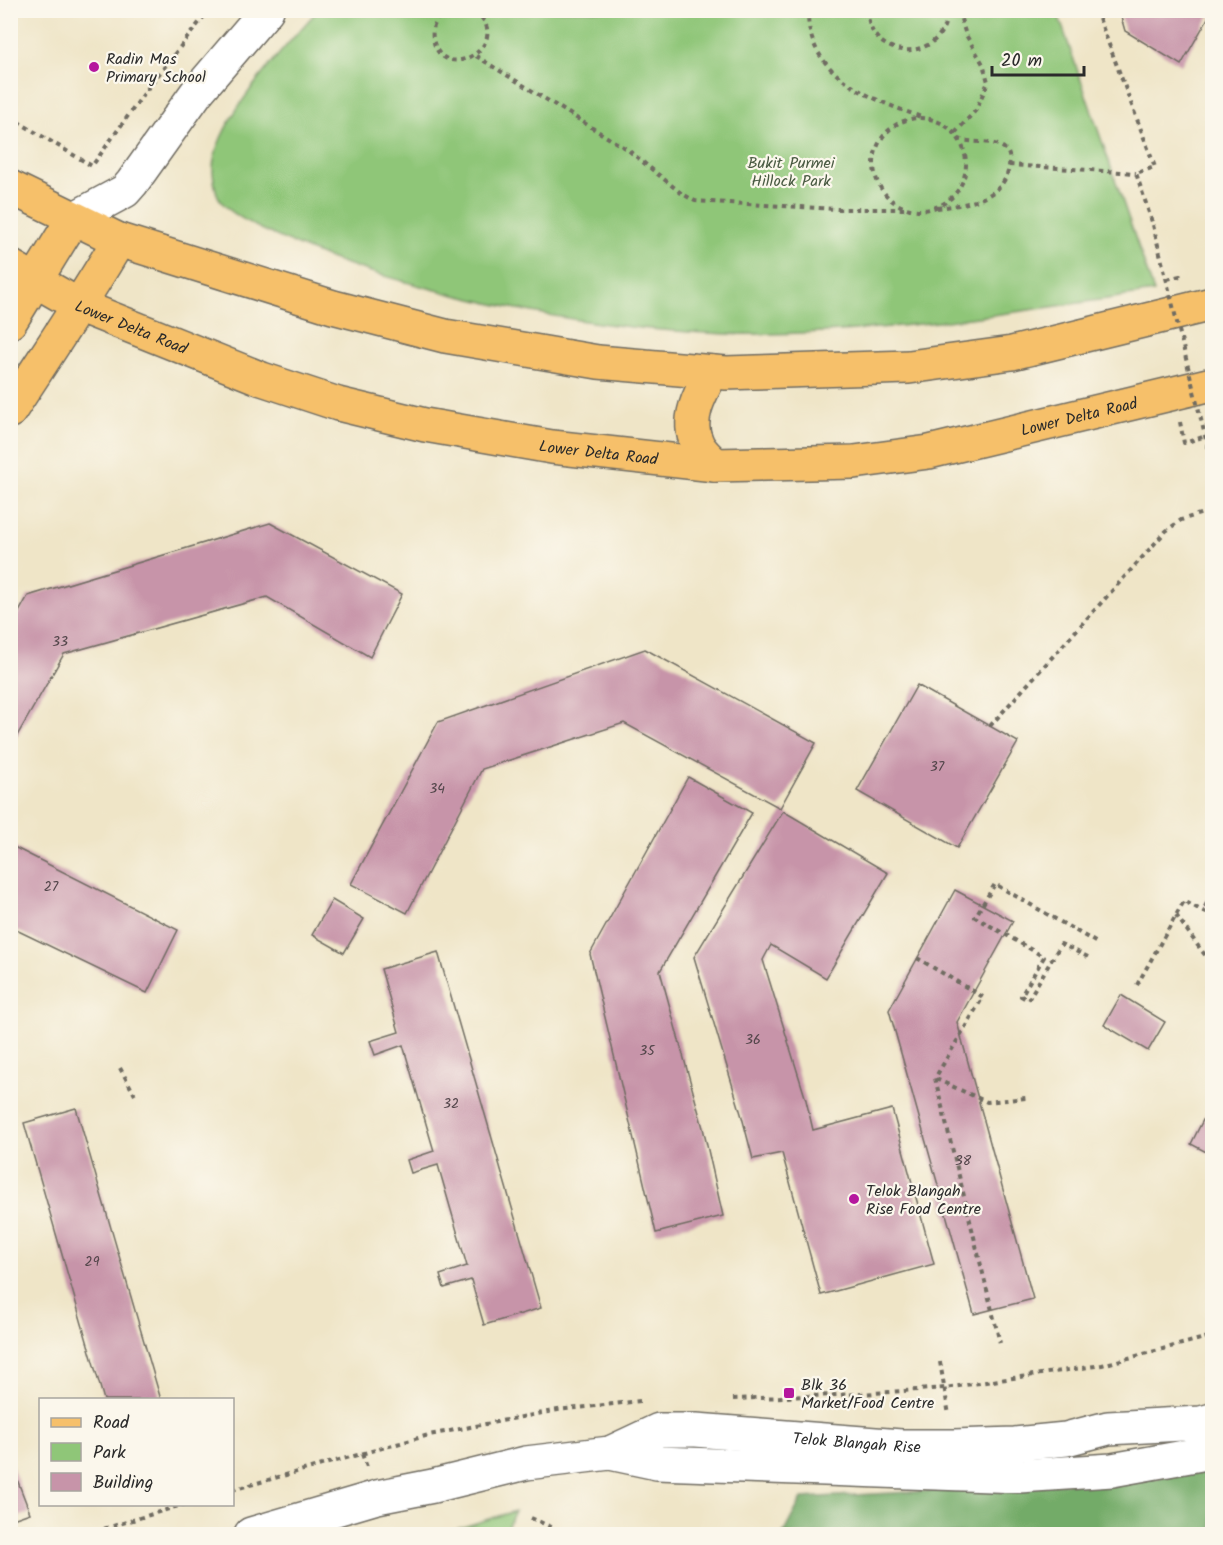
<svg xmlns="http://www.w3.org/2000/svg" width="1223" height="1545" viewBox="0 0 1223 1545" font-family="Kalam,sans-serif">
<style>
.green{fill:#8fc678;stroke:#5d7852;stroke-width:1.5}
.forest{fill:#73ab68;stroke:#4f6b4a;stroke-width:1.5}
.building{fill:#c794a9}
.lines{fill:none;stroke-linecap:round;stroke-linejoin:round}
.minor-casing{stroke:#706c62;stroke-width:36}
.major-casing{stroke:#706c62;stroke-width:36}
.path{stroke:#706c62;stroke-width:4;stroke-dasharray:4.5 4.5;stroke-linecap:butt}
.minor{stroke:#fff;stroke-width:33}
.major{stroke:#f6c06b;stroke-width:33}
.path-bridge{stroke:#706c62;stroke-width:4;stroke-dasharray:4.5 4.5;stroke-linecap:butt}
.poi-dot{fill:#b5179e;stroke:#fbf7ec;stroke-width:2}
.labels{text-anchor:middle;stroke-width:4.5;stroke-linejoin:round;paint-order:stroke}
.number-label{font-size:14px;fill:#52454a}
.poi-label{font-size:16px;fill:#2b2b2b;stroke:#fbf7ec;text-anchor:start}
.park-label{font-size:16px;fill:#495a42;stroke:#fbf7ec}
.street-label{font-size:16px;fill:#2b2b2b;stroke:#fbf7ec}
</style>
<rect width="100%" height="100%" fill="#fbf7ec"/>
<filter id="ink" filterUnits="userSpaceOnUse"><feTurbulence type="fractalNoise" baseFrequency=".0167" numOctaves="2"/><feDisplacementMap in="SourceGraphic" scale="12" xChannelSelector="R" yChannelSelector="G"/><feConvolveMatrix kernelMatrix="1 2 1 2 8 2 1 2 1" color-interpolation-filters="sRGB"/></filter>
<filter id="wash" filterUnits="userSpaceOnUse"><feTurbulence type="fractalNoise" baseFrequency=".008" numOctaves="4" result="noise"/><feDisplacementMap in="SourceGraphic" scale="24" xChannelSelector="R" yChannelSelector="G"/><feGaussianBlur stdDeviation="1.35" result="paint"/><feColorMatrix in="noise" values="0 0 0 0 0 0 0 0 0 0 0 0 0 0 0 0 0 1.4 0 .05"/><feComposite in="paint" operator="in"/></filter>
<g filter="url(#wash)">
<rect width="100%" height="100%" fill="#efe5c7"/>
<g class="green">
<path d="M318 10 1057 11 1154 292C1014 312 869 337 727 334 634 331 541 317 451 294 402 281 355 269 309 250 286 240 227 218 218 196 215 190 214 180 213 173 210 125 286 46 318 10Z"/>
<polygon points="515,1511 504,1534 440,1534"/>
</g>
<polygon class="forest" points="1212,1461 1212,1534 783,1534 802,1498 1158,1478"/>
<g id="blocks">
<g class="building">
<polygon points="1119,10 1212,10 1212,11 1181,65 1125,31"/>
<polygon points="270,523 402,594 370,657 267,597 64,654 10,748 10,628 28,596"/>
<polygon points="645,649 816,743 780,808 624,723 482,769 407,913 351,884 438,722"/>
<polygon points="917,685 1018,742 957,848 857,791"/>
<polygon points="688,777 752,813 660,971 703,1128 723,1216 656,1233 590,954"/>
<polygon points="783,811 888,873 826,978 771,945 763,960 806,1100 813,1130 892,1109 934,1264 821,1295 782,1153 753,1159 742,1117 694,957"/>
<polygon points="10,845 178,930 147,993 10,927"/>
<polygon points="955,890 1013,921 957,1022 1033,1299 974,1314 889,1010"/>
<polygon points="1212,892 1212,911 1204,906"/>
<polygon points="332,900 364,919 344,953 312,935"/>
<polygon points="438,952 541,1308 484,1325 471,1280 444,1288 440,1275 467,1266 438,1165 411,1173 407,1160 434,1151 403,1045 375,1055 370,1041 399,1032 381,969"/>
<polygon points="1121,995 1165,1022 1148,1051 1104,1025"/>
<polygon points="1212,1102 1212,1155 1191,1144"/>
<polygon points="76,1108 161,1400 104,1400 24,1123"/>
<polygon points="10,1461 30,1513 10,1520"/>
</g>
</g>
</g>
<g filter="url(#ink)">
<use href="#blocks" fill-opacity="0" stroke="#706c62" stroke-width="1.5"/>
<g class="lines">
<g class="minor-casing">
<g id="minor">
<polyline points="73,219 125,191 132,183 197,92 267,10"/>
<polyline points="610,1453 657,1463 1019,1476 1112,1470 1212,1452"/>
<path id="s1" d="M251 1534 377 1497 433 1486 526 1463 610 1453 659 1430H696L901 1446H954L1015 1444 1066 1439 1108 1428 1201 1423 1212 1420"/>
</g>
</g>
<g class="major-casing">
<g id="major">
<polyline points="10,187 119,240 333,307 445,336 598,362 726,373 909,367 1012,353 1212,304"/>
<path id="s2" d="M10 266 80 306 262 379 338 404 425 425 552 447 715 465 854 462 929 452 1212 384"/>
<polyline points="10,322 73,219"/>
<path d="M712 372C701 392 685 419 697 443 700 451 709 458 715 465"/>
<path d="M10 411C47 354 85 298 119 240"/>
</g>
</g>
<g class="path">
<path d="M446 10C437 17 431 27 433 38 441 89 519 42 473 10"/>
<path d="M808 10C806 75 871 99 921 117"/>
<path d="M868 10C866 63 947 64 947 10"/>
<polyline points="1096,10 1155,167 1136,173 1153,225"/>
<polyline points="476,56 628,150 681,193 695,201 838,209 910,209"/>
<polyline points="10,117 92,166 148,88 209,10"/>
<circle cx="920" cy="164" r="46"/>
<polyline points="955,133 976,110 988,82 983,64 966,35 958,10"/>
<polyline points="1009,165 1136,173"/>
<path d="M937 208C963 205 1005 200 1009 166 1010 160 1010 153 1005 149 993 139 973 144 959 139"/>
<polyline points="1167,279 1180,276 1181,279"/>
<polyline points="1180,422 1184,443 1206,436"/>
<polyline points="990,726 1166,531 1181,520 1212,510"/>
<polyline points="1176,915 1201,950 1212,963"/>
<polyline points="1088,957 1061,944 1028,1000 1021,996 1044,957 975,917 995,884 1097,943"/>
<polyline points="917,958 983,997 935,1078 1000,1343"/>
<polyline points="1137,985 1184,901 1212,916"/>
<polyline points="120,1068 135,1095"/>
<polyline points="936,1079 987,1102 1026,1098"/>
<polyline points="940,1362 949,1415"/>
<polyline points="733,1399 861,1394 945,1388 1102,1365 1212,1336"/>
<polyline points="362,1454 367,1467"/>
<polyline points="232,1490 429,1435 558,1410 641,1401"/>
<polyline points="531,1518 567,1534"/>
<polyline points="87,1534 185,1504"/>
</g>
<use href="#minor" class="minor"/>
<use href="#major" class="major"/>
<polyline class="path-bridge" points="1153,225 1212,464"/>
</g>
</g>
<g class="poi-dot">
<circle cx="94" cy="67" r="6"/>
<circle cx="854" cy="1199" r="6"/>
<rect x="783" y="1387" width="12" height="12" rx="3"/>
</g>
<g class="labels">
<g class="number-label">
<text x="60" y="646">33</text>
<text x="937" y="771">37</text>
<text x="437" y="793">34</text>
<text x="51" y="891">27</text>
<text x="753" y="1044">36</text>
<text x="647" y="1055">35</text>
<text x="451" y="1108">32</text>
<text x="963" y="1165">38</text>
<text x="92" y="1266">29</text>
</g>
<g class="poi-label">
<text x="106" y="64">Radin Mas<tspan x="106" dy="18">Primary School</tspan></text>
<text x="866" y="1196">Telok Blangah<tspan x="866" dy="18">Rise Food Centre</tspan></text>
<text x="801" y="1390">Blk 36<tspan x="801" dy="18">Market/Food Centre</tspan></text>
</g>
<g class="park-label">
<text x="791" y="168">Bukit Purmei<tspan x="791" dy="18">Hillock Park</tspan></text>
</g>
<g class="street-label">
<text dy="6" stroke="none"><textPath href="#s2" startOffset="136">Lower Delta Road</textPath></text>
<text dy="6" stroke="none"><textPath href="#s2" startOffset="1108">Lower Delta Road</textPath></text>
<text dy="6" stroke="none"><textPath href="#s2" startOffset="622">Lower Delta Road</textPath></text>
<text dy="6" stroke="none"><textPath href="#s1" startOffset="621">Telok Blangah Rise</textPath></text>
</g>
</g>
<rect width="1223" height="1545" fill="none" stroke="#fbf7ec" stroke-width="36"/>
<rect x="39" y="1398" width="195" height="108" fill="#fbf7ec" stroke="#a8a59f" stroke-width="1.5"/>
<rect x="51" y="1418" width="30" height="9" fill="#f6c06b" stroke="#a8a59f" stroke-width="1.5"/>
<text x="93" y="1428" font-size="18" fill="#2b2b2b">Road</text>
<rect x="51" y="1443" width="30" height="18" fill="#8fc678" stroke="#a8a59f" stroke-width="1.5"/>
<text x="93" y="1458" font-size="18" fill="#2b2b2b">Park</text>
<rect x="51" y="1473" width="30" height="18" fill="#c794a9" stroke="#a8a59f" stroke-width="1.5"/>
<text x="93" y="1488" font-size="18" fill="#2b2b2b">Building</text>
<path d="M992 66v9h92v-9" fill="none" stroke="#2b2b2b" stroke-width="3"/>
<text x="1001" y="66" font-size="18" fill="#2b2b2b" stroke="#fbf7ec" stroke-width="4.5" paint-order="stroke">20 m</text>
</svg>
